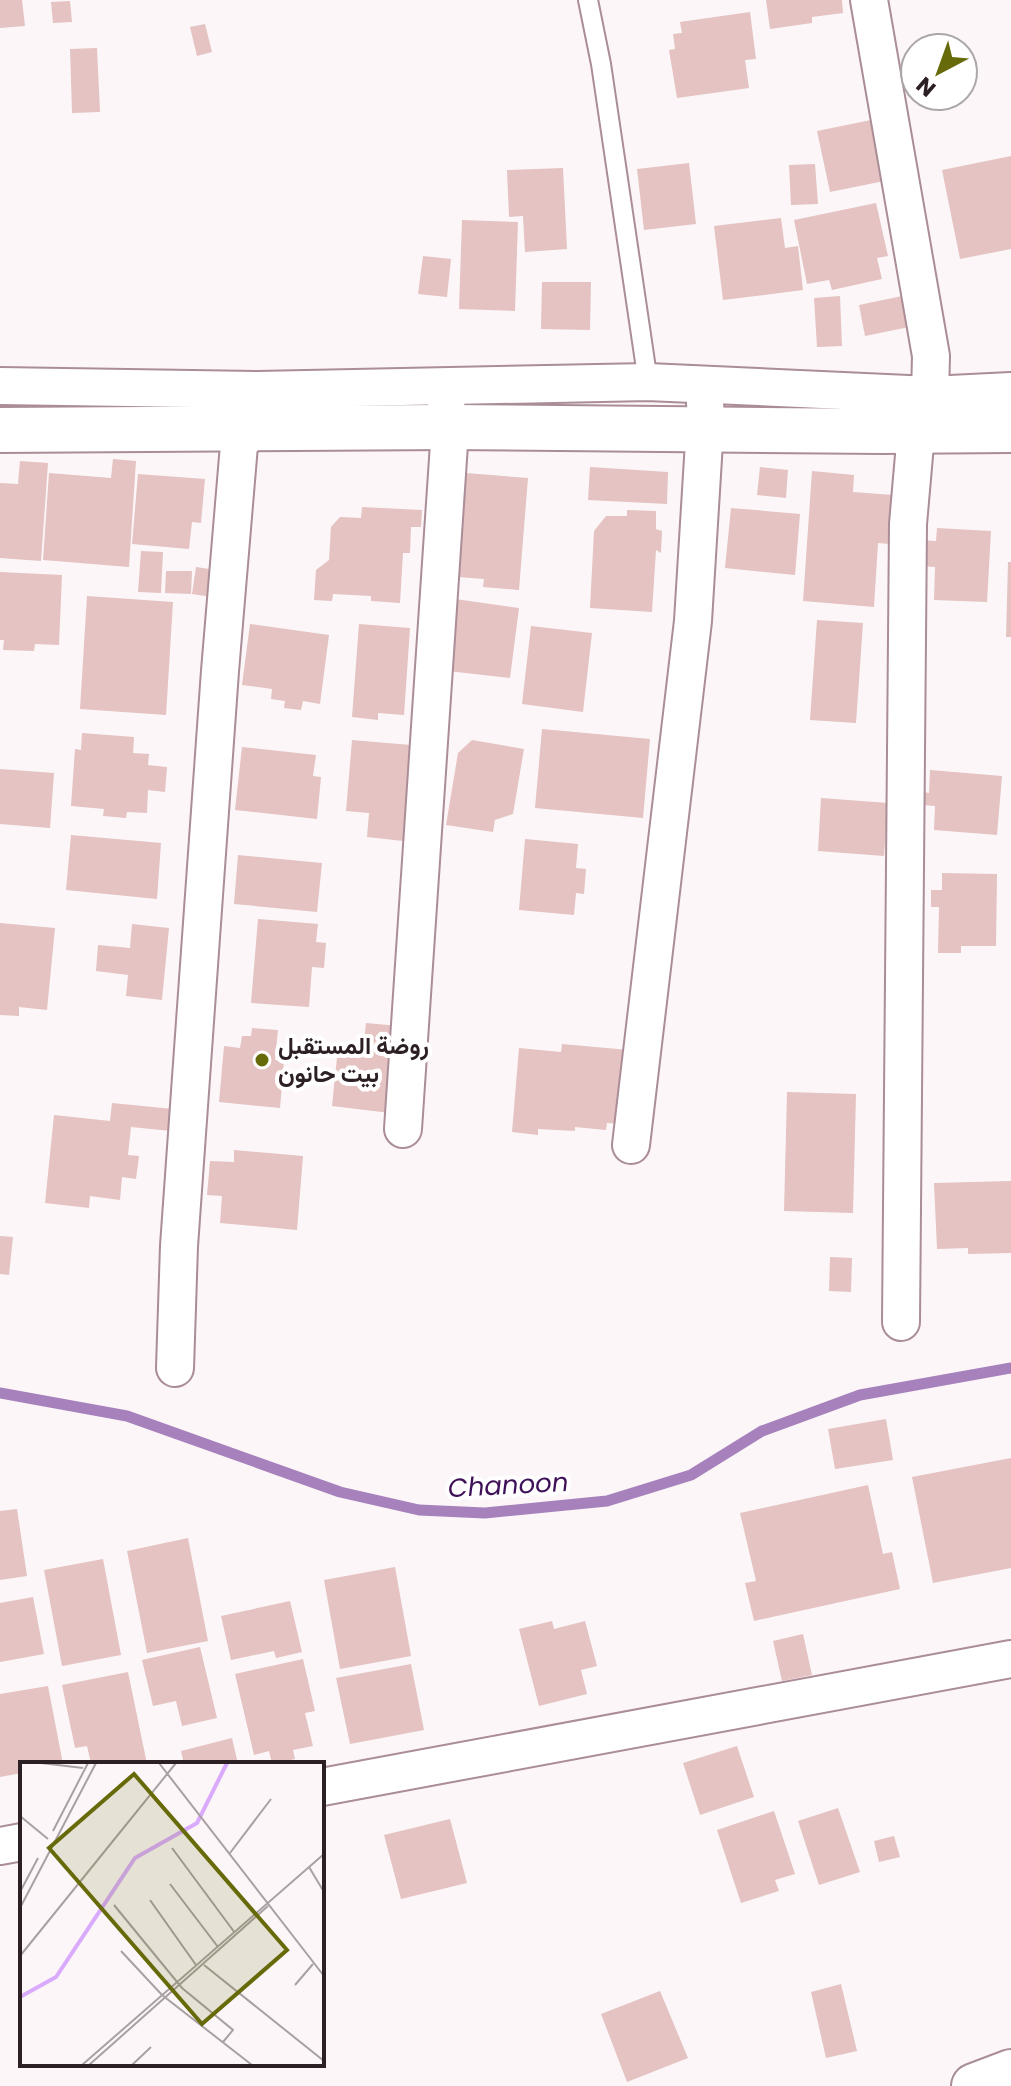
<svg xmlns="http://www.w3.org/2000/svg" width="1011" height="2086" viewBox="0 0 1011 2086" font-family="Poppins,Vazirmatn,sans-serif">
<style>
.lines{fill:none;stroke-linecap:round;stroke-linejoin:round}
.stream{stroke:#a681bc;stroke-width:11}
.building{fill:#e4c3c2}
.lane-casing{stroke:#aa8d96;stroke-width:22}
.street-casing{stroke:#aa8d96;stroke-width:40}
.secondary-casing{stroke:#aa8d96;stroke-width:48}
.highway-casing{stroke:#aa8d96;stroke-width:48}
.lane{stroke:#fff;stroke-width:18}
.street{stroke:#fff;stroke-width:36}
.secondary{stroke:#fff;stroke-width:44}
.highway{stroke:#fff;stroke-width:44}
.poi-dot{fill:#676a09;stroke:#fff;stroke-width:3}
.labels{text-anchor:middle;stroke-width:8;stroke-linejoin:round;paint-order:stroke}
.poi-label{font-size:24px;font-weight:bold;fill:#2c2024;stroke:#fff;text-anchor:start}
.water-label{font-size:26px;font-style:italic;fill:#3e1057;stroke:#fff}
.inset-river{fill:none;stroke:#daabfd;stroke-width:4}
.inset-road{fill:none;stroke:#a9a0a3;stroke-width:2}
.view{fill:#676a09;fill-opacity:0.15;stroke:#676a09;stroke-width:4}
.inset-edge{fill:none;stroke:#2c2024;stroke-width:4}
</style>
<rect width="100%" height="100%" fill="#fcf6f8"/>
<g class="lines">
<polyline class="stream" points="0,1393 127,1416 340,1492 419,1510 485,1513 607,1501 691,1475 762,1431 860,1395 1011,1368"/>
</g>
<g class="building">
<polygon points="0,0 22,0 25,26 0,28"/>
<polygon points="766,0 842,0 843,13 812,17 812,23 770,29"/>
<polygon points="70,1 72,22 53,23 51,2"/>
<polygon points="750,12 756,59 745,60 749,88 677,98 669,50 675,49 673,34 682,33 680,22"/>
<polygon points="205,24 212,52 197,56 190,27"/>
<polygon points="97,48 100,112 72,113 70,49"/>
<polygon points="876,119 889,180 830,192 817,131"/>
<polygon points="1011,156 1011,249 960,259 942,170"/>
<polygon points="689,163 696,224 644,230 637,169"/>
<polygon points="815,164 818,204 791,205 789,165"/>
<polygon points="563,168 567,249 525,252 523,216 509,217 507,170"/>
<polygon points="876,203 888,256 877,258 882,279 832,290 829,280 807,284 794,220"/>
<polygon points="781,218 785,248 798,246 803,290 723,300 714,226"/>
<polygon points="462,220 518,222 515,311 459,309"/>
<polygon points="423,256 451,259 447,297 418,294"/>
<polygon points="542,282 591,282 590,330 541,329"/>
<polygon points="907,295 914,326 865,336 859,305"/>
<polygon points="840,296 842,346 817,347 814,298"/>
<polygon points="113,459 136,461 129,567 43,560 49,473 111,478"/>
<polygon points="20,461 48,463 41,561 0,558 0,483 18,484"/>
<polygon points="590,467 668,472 667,504 588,500"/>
<polygon points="760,467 788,470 786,498 757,495"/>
<polygon points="812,471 854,475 853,492 893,495 890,544 878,543 874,607 803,601"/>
<polygon points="466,473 528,478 519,590 483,587 484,579 458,577"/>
<polygon points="138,474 205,479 201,523 192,522 189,549 132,544"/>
<polygon points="362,507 422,510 421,527 411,527 410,553 403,553 400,603 371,601 371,596 333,594 332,601 314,600 316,570 329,560 331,527 340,517 361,518"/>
<polygon points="731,508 800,514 795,575 725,568"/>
<polygon points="627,510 656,511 656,529 662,531 661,553 656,550 652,612 590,608 594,531 606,516 627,516"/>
<polygon points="937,528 991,531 987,602 934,600 935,567 917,566 919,540 936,541"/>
<polygon points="141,551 163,552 161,593 138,592"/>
<polygon points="1008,562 1011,562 1011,637 1006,637"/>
<polygon points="196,567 216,570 212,597 192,594"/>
<polygon points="166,571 192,571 191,594 165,593"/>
<polygon points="0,572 62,575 59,645 35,644 34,651 3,650 4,640 0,640"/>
<polygon points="87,596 173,602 166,715 80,709"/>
<polygon points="448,598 519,608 510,678 439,670"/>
<polygon points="817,620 863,623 856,723 810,720"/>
<polygon points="250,624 329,635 320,704 303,701 301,710 284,708 285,701 271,699 272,689 242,685"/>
<polygon points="359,624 410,628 404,715 378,713 378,720 352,717"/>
<polygon points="531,626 592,633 583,712 522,704"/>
<polygon points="542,729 650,739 643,818 535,808"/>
<polygon points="82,733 134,737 133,753 149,754 148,765 167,767 165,792 148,790 147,813 127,812 126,818 103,816 104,809 71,806 75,749 81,750"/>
<polygon points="352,740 411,745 403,841 367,837 369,813 346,811"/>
<polygon points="472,740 524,749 513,814 495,820 493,832 446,825 458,753"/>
<polygon points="242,747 316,755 313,776 321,777 317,819 235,810"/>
<polygon points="0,769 54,773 50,828 0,824"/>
<polygon points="930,770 1002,776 997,835 934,830 935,806 923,805 924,792 929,793"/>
<polygon points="821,798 888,803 884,856 818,851"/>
<polygon points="71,835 161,843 157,899 66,890"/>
<polygon points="525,839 578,844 576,868 586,869 584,894 576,893 574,915 519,910"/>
<polygon points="238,855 322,863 317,912 234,904"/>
<polygon points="942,873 997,874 996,946 961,946 961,953 938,953 939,907 931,907 931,890 942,890"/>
<polygon points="258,919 318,924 316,942 326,943 324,968 312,967 309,1007 251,1003"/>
<polygon points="0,923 55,928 47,1010 19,1007 19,1016 0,1015"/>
<polygon points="132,924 169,928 162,1000 126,996 128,975 96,971 98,945 130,948"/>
<polygon points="366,1023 399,1026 390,1113 332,1106 338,1048 363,1051"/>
<polygon points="252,1028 278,1030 275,1060 284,1061 280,1108 219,1102 224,1046 240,1048 242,1036 251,1036"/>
<polygon points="562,1044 629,1050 623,1124 607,1123 606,1130 575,1127 575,1131 538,1129 538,1135 512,1132 519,1048 561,1052"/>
<polygon points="787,1092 856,1094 853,1213 784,1211"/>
<polygon points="112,1103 173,1109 171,1131 131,1127 128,1155 139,1156 136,1179 122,1177 120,1200 90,1196 89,1208 45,1203 54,1115 110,1121"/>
<polygon points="234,1150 303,1156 297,1230 220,1223 222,1196 207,1195 210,1161 234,1162"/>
<polygon points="1011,1181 1011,1253 968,1254 968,1248 937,1249 934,1183"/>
<polygon points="0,1236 13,1237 9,1275 0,1274"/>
<polygon points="830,1257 852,1258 851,1292 829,1291"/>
<polygon points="886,1419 893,1460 835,1469 828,1429"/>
<polygon points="1011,1458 1011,1568 933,1583 912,1477"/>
<polygon points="868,1485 883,1554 892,1552 900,1589 754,1621 745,1583 756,1581 740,1513"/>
<polygon points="17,1509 27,1576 0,1580 0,1511"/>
<polygon points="188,1538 208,1641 147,1653 127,1551"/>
<polygon points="103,1559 121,1655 62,1666 44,1570"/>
<polygon points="395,1567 411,1656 340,1669 324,1580"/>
<polygon points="33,1597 44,1654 0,1662 0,1603"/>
<polygon points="290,1601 302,1652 276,1658 274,1651 231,1660 221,1616"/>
<polygon points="552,1621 554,1629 585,1621 597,1666 581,1670 587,1694 539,1706 519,1629"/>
<polygon points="803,1634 812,1675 782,1681 773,1641"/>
<polygon points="200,1647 217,1718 182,1726 176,1701 153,1706 142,1660"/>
<polygon points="303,1659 315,1711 305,1713 313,1746 293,1750 295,1759 272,1764 269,1751 254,1755 235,1674"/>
<polygon points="411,1664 424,1730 350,1744 336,1678"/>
<polygon points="128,1672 147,1764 91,1764 87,1746 75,1748 62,1685"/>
<polygon points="48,1686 63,1764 22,1764 22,1773 0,1777 0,1694"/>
<polygon points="232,1738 238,1764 184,1764 181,1751"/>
<polygon points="737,1746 754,1797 700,1815 683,1763"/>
<polygon points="838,1808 860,1872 819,1885 798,1821"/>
<polygon points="774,1811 795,1874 775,1880 779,1891 741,1903 717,1830"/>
<polygon points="450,1819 467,1883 401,1899 384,1835"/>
<polygon points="894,1836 900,1857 879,1862 874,1841"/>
<polygon points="841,1984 857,2051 826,2058 811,1992"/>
<polygon points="660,1991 688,2058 627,2082 601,2014"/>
</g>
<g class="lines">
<g class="lane-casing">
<polyline id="lane" points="588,0 601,64 648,382"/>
</g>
<g class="street-casing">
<g id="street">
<polyline points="869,0 931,356 930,395 915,444 908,524 901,1322"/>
<polyline points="0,386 258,390 648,382 930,395 1011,391"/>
<polyline points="403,1129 449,444 446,401"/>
<polyline points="631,1145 693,621 704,442 707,429 705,403"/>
<polyline points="175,1368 179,1246 220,671 239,445 252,428 256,405"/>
<polyline points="322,1787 1011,1659"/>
<polyline points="0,1846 22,1842"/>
</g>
</g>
<g class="secondary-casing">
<polyline id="secondary" points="0,430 449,427 883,431 1011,430"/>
</g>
<g class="highway-casing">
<polyline id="highway" points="974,2086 1011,2072"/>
</g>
<use href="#lane" class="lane"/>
<use href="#street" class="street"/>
<use href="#secondary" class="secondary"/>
<use href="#highway" class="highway"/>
</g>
<circle class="poi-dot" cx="262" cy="1060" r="8"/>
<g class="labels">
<g class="poi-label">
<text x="278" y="1054">روضة المستقبل<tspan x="278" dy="28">بيت حانون</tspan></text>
</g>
<g class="water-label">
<text transform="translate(508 1485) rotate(-3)" y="9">Chanoon</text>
</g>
</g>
<g transform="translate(20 1762)">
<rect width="304" height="304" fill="#fcf6f8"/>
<path class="inset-river" d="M0 235 36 215 115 96 177 61 207 1"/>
<path class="inset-road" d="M21 1 63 6M139 1 304 214M0 54 28 77M33 69 68 1M152 86 215 171M210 91 251 37M289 105 304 130M150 122 198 185M0 130 18 96M130 138 176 203M94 143 162 226 213 268 203 280M0 146 76 1M101 189 142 233 232 303M0 194 156 1M184 203 304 299M275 223 293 202M62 303 304 92M69 303 248 144M112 303 131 285"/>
<path class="view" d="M114 12 267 188 182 262 29 86Z"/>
<rect width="304" height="304" class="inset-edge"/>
</g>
<g transform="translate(939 72) rotate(221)"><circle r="38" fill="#ffffff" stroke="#aba6a7" stroke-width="2"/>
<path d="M0-6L14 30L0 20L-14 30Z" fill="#676a09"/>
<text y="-12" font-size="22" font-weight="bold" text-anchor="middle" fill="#2c2024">N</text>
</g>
</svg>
